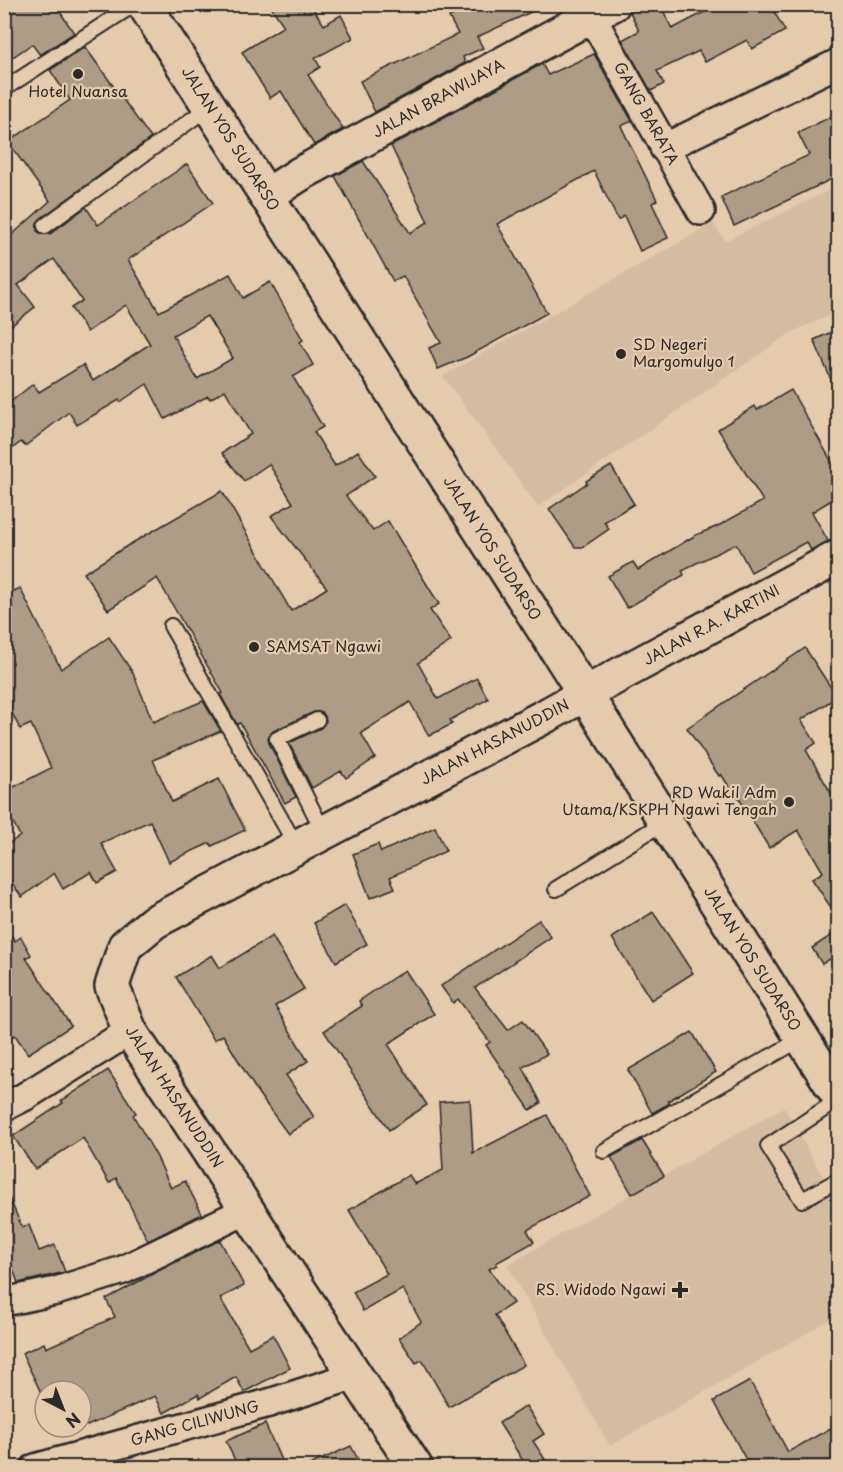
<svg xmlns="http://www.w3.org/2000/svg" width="843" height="1472" viewBox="0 0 843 1472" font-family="'Playpen Sans',sans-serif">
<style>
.built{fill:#d3bda1}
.building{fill:#ad9c86;stroke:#2b2b2b;stroke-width:1.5;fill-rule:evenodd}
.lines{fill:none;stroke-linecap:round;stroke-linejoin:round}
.lane-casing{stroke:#2b2b2b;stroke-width:18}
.street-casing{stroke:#2b2b2b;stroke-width:32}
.secondary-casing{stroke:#2b2b2b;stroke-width:38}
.lane{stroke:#e3cbac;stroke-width:14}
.street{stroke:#e3cbac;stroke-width:27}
.secondary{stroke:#e3cbac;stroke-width:33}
.poi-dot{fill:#2b2b2b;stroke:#e3cbac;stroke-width:2}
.labels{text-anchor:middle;stroke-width:4.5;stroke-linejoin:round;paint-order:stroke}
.poi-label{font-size:15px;fill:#2b2b2b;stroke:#e3cbac;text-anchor:start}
.street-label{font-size:15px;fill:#2b2b2b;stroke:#e3cbac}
</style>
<rect width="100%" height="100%" fill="#e3cbac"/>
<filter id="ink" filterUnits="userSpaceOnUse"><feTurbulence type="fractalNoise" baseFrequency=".0167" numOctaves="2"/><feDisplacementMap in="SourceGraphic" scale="12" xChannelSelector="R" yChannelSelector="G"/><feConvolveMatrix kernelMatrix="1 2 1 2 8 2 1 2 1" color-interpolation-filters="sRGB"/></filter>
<g filter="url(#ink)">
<g class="built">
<polygon points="838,186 838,312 792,332 538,507 443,376 713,223 725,241"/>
<polygon points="784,1107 838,1204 838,1315 610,1446 507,1265"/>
</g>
<g class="building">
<polygon points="4,4 55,4 74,33 40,55 32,44 4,63"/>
<polygon points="269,4 310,4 324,25 341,15 353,38 315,58 320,67 308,75 343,129 314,145 281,91 270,98 242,52 284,26"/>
<polygon points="476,4 548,4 477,37 483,48 463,57 465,63 375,112 360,81 458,34 449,17"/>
<polygon points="632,4 660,4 672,29 720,4 770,4 785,31 752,49 747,40 705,62 699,51 657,71 664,84 651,91 622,40 639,31 630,12"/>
<path d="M85 47 151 138 40 219 37 223V231L42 234H50L86 207 98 225 187 164 213 203 128 260 159 312 230 274 243 298 270 282 303 340 300 342 313 365 293 377 323 427 314 432 335 466 358 451 375 476 346 496 373 531 388 521 439 604 430 610 451 641 418 663 438 699 477 678 488 699 450 720 452 724 429 736 410 702 361 733 375 758 346 778 341 771 312 788 289 743 321 728 326 721 325 716 322 712H314L273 731 268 738 269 743 296 797 285 803 240 723 237 724 220 694 223 693 157 578 108 610 84 573 127 546 222 491 291 611 327 588 271 516 293 503 269 464 244 481 222 453 251 434 225 390 210 399 208 396 165 419 147 384 120 402 119 400 77 425 69 412 25 446 21 442 4 455V407L33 384 39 392 83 365 93 381 150 344 126 305 87 332 71 308 82 301 54 259 18 285 35 307 4 331V242L50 201 8 142 70 100 50 70ZM207 316 233 358 197 379 173 335Z"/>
<polygon points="594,54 632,121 621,126 657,200 652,203 668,238 640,251 624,216 618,220 594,171 497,224 547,313 467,357 438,369 429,348 441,343 403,276 393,281 335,176 363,161 410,233 428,222 391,146 542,64 548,75"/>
<polygon points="838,113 838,176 734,226 721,197 809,155 798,133"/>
<polygon points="838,329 838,396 814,340"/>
<polygon points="791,390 838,473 838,496 812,512 828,541 811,550 806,542 751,572 736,544 682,570 684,575 627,608 608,576 633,562 638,570 696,535 718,526 763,501 718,429 755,406 757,410"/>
<polygon points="611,466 634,504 604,522 609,529 583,547 575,547 549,509 587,483 586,481"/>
<polygon points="20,588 61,669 109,637 133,673 153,722 203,701 221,731 153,760 172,802 219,779 245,830 212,846 210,843 169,862 150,821 101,843 117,872 97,883 91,872 63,889 54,873 22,897 4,873 4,847 20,836 4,804 4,792 51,768 31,724 20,729 4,697 4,596"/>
<polygon points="805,648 837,697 801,720 816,743 806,750 838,805 838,918 812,879 823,872 798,830 769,848 737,795 735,796 721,774 719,776 687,728"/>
<polygon points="435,827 446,851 390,877 395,888 370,898 353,854 378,844 381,852"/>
<polygon points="345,905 367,944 336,962 314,923"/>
<polygon points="653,912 693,973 651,1000 612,938"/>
<polygon points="539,920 551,937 475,988 508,1030 523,1020 547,1054 523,1067 541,1103 530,1110 486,1045 490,1042 458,999 453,1003 441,986"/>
<polygon points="4,926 15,941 21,937 31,955 26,958 71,1026 28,1054 15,1035 4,1041"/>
<polygon points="838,931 838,954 822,964 812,948"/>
<polygon points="272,936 304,989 275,1006 308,1061 286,1075 314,1117 288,1134 258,1093 223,1035 214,1040 176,977 212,955 220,968"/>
<polygon points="405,970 434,1014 388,1044 427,1105 389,1130 324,1031 362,1006 359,1001"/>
<polygon points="692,1032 716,1072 668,1101 670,1103 652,1113 628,1070"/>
<polygon points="108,1070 136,1113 133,1115 157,1157 171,1188 185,1181 202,1214 148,1241 116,1178 109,1183 83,1138 35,1169 13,1136 63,1103 61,1101"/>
<polygon points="470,1100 473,1153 547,1115 590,1196 527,1230 534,1242 496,1263 497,1265 489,1269 513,1303 495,1315 524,1365 449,1407 422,1360 416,1363 399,1338 421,1322 403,1289 363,1311 353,1292 387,1274 349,1210 409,1175 415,1184 443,1170 439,1102"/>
<polygon points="642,1140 664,1176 632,1194 611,1157"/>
<polygon points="4,1186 22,1227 29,1225 39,1251 55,1245 65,1272 18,1283 4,1244"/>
<polygon points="220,1240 244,1286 220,1298 249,1348 273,1335 290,1368 244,1392 236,1377 200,1398 198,1394 164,1413 155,1396 87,1426 81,1413 81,1391 45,1391 45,1401 22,1353 44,1343 46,1348 115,1317 106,1299 162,1269"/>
<polygon points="750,1381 788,1452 838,1424 838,1467 750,1467 714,1401"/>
<polygon points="526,1406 544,1434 533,1441 550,1467 527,1467 499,1423"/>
<polygon points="265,1424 284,1467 238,1467 226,1441"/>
<polygon points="351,1446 362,1467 305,1467"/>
</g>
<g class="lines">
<g class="lane-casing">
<g id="lane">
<polyline points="4,89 135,4"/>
<polyline points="45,226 209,107"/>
<polyline points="171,626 297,847"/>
<polyline points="317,720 277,739 324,833"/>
<polyline points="556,889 666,821"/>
<polyline points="838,1100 768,1146 802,1200 838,1180"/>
<polyline points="604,1151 803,1038"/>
</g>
</g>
<g class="street-casing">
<g id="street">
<path id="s1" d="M591 16 701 211"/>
<polyline points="664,148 838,63"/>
<polyline points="4,1107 24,1097 130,1031"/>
<polyline points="4,1302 56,1291 123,1270 247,1210"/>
<path id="s2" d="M35 1468 269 1403 356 1375"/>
</g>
</g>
<g class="secondary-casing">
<g id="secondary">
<path id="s3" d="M144 4 585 694 838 1095"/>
<path id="s4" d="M266 196 300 174 613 4"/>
<path id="s5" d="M416 1468 130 1031 112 986 125 946 154 922 549 714 621 674 838 557"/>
</g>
</g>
<use href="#lane" class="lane"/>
<use href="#street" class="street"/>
<use href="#secondary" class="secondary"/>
</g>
</g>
<g class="poi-dot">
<circle cx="78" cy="74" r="6"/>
<circle cx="621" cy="354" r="6"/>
<circle cx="254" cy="647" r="6"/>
<circle cx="789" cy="802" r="6"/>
<path d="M677 1281h6v6h6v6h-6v6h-6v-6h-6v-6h6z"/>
</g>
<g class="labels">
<g class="poi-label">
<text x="78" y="97" text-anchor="middle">Hotel Nuansa</text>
<text x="633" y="350">SD Negeri<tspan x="633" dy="17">Margomulyo 1</tspan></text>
<text x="266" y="652">SAMSAT Ngawi</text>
<text x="777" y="798" text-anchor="end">RD Wakil Adm<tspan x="777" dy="17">Utama/KSKPH Ngawi Tengah</tspan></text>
<text x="666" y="1295" text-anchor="end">RS. Widodo Ngawi</text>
</g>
<g class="street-label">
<text dy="5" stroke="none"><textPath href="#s4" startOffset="198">JALAN BRAWIJAYA</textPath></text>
<text dy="5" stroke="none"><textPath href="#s1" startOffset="112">GANG BARATA</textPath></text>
<text dy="5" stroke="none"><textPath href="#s3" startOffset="160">JALAN YOS SUDARSO</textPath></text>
<text dy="5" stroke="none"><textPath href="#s3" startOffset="646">JALAN YOS SUDARSO</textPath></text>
<text dy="5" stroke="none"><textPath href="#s5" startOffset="1282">JALAN R.A. KARTINI</textPath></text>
<text dy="5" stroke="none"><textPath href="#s5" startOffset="1036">JALAN HASANUDDIN</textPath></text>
<text dy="5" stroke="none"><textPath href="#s3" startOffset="1132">JALAN YOS SUDARSO</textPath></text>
<text transform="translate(174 1097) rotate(57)" y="5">JALAN HASANUDDIN</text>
<text dy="5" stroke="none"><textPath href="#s2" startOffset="166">GANG CILIWUNG</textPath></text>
</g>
</g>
<rect width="843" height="1472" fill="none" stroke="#e3cbac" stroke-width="24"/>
<rect x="12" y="12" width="819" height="1448" fill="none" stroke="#2b2b2b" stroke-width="2" filter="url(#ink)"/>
<g transform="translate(63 1409) rotate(138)"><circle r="28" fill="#e3cbac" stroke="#998b78" stroke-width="1.5"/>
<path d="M0-4.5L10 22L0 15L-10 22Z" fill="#2b2b2b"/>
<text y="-9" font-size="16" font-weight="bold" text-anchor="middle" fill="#2b2b2b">N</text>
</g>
</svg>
